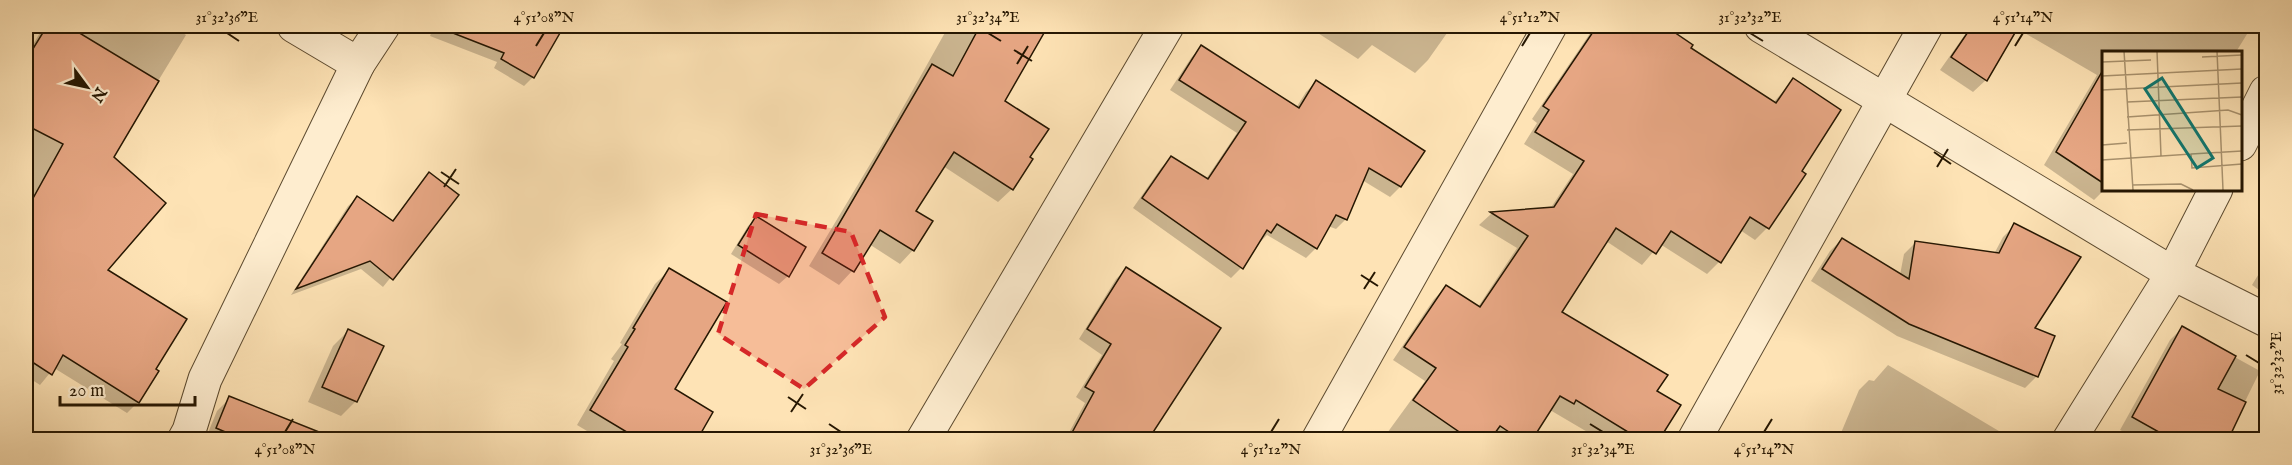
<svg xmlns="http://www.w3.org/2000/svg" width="2292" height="465" viewBox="0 0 2292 465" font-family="'IM FELL English',serif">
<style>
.shadow{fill:#0003}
.building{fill:#e6a683;stroke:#261702;stroke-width:1.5}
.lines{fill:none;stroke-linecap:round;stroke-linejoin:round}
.minor-casing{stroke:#5c4a2f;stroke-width:35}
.minor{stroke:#feedcf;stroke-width:33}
.marked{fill:#d62828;fill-opacity:0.2;stroke:#d62828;stroke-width:4.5;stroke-dasharray:12 8;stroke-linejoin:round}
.ticks{fill:none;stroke:#261702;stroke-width:2}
.inset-road{fill:none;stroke:#a8916d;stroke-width:1.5}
.view{fill:#0f766e;fill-opacity:0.15;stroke:#0f766e;stroke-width:3}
.inset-edge{fill:none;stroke:#261702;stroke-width:3}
.neatline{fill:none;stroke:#261702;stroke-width:2}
.ticks-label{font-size:15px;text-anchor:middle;fill:#261702}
</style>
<rect width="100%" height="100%" fill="#fee3b5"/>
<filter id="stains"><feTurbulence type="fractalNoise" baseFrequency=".00333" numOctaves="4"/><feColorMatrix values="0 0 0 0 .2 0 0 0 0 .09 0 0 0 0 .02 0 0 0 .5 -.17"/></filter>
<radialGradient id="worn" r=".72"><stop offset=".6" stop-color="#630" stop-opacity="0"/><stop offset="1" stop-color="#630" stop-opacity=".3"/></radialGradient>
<g class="shadow">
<polygon points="44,26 172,26 186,35 112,157 106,271 138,402 127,413 54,368 40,385 26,376 26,56"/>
<polygon points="434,26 543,26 558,34 533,77 524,86 494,68 497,62 430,36"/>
<polygon points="941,26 1046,26 1003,102 1028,158 1012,189 998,202 943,166 914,211 913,250 900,264 869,244 852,271 839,285 809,266 887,136 947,29"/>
<polygon points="1307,26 1452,26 1428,60 1415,73 1372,45 1358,59"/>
<polygon points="1595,26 1662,26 1691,45 1689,48 1773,103 1793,80 1799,172 1804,174 1767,228 1755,240 1740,230 1719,262 1707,274 1660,244 1642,265 1606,241 1560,313 1655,391 1657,440 1601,440 1550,410 1531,440 1382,440 1425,381 1393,360 1434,299 1446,287 1478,307 1517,248 1479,225 1491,214 1550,209 1573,174 1524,144 1537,123 1532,119"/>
<polygon points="1971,26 2252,26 2236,52 2103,52 2103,189 2105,189 2094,200 2044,165 2097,75 2016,28 1986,80 1973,92 1940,70"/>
<polygon points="1201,47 1296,108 1306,92 1316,82 1423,151 1400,187 1390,197 1362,180 1346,219 1336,229 1328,226 1316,248 1306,258 1267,235 1260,242 1258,241 1241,268 1231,278 1133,208 1161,168 1171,158 1206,179 1237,133 1170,90 1191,58"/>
<polygon points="421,183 457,195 383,287 361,269 291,295 348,206 357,198 392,222"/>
<polygon points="756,218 788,276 779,284 731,254 748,226"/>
<polygon points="2015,225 2033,328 2037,376 2025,388 1897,336 1811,281 1830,251 1842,239 1900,275 1904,254 1916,242 1994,254 2003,237"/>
<polygon points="2266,262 2266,295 2252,285"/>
<polygon points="670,269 673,390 695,440 602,440 577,425 614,361 611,359 622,344 620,343 655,284"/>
<polygon points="1126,269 1146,440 1065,440 1085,403 1076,397 1102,355 1079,339 1116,279"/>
<polygon points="2182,328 2260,371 2226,440 2128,440 2130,435 2120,430 2170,340"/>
<polygon points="348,331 356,401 341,416 308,402 333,346"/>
<polygon points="1888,365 2014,440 1838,440 1859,390 1869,380 1874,381"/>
<polygon points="230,398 314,440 205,440 217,411"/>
</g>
<g class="building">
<polygon points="47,26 68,26 159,81 114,157 166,203 108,270 187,319 156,369 159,371 139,403 63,355 52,375 26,358 26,211 63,144 26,125 26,60"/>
<polygon points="440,26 564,26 534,78 501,59 504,53 440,28"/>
<polygon points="980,26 1048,26 1005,101 1049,129 1030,157 1033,159 1013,190 954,152 916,211 933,221 914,251 880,230 854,272 822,253 932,64 953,76"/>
<polygon points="1597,26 1665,26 1693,45 1691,48 1776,103 1793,78 1841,110 1802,171 1806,174 1769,229 1750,217 1721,263 1671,231 1656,254 1616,228 1562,312 1668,375 1657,391 1681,405 1659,440 1641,440 1576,400 1574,404 1560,396 1532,440 1521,440 1500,426 1490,440 1471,440 1413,400 1436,368 1404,347 1446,285 1480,307 1528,236 1490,212 1554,207 1584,161 1535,132 1549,110 1543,106"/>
<polygon points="1972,26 2019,26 1987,81 1951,57"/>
<polygon points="1201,45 1299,108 1316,80 1425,151 1401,187 1369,168 1347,220 1336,215 1317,249 1277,224 1271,233 1267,230 1243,269 1142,198 1171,156 1208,179 1246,122 1179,80"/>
<polygon points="2103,70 2103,183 2056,152"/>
<polygon points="429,172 459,195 393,280 370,261 296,289 357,196 393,221"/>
<polygon points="756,216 806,247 789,277 738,245"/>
<polygon points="2014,223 2081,257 2035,328 2055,336 2038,377 1909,324 1822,269 1842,238 1909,279 1915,241 1999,253"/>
<polygon points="1126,267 1221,328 1148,440 1068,440 1094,392 1085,387 1111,344 1087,329"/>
<polygon points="669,268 727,302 675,389 713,412 697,440 640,440 590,410 628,347 625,345 635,329 633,328"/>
<polygon points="2182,326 2236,356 2218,389 2246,402 2228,440 2173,440 2132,417"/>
<polygon points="348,329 384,346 357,402 322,387"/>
<polygon points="229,396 334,438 333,440 244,440 216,428"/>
</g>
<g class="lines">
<g class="minor-casing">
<g id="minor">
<polyline points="294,26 358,64 383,26"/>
<polyline points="1761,26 2172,273 2266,320"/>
<polyline points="2240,144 2266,92"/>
<polyline points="184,440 189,431 205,379 358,64"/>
<polyline points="923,440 1167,26"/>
<polyline points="1318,440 1550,26"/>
<polyline points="1694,440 1926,26"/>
<polyline points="2069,440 2173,273 2216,189"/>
</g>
</g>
<use href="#minor" class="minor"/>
</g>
<path class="marked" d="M756 214 851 232 885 317 804 389 718 334Z"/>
<path class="ticks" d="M227 33 239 41M988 33 1001 41M1750 33 1763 41M536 46 544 33M1522 46 1530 33M2015 46 2023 33M1014 50 1032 61M1017 64 1028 46M1934 152 1951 164M1937 167 1948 149M441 172 459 184M444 187 456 169M1361 275 1378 286M1364 289 1375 272M2246 355 2259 363M788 397 806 409M791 412 803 394M829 424 841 432M1590 424 1603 432M285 432 293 419M1271 432 1279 419M1764 432 1772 419"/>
<g transform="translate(2102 51)">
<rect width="140" height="140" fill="#fee3b5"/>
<path class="inset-road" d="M22 0 31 139M55 0 59 105M115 0 121 139M100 6 140 4M0 11 49 9M0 25 140 18M0 39 140 32M25 51 140 46M25 66 126 59 140 64M25 79 140 75M0 94 25 92M89 103 140 100M0 109 89 103 90 117 140 113M30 134 79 133 91 139"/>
<path class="view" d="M60 27 111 107 95 117 43 38Z"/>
<rect width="140" height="140" class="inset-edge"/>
</g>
<rect width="2292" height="465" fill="none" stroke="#fee3b5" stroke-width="66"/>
<g transform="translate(87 87) rotate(123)" stroke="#feedcf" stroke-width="4.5" paint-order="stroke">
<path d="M0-4.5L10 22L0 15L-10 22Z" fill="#261702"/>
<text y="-9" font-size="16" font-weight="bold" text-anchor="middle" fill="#261702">N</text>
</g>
<path d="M60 396v9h135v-9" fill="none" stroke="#261702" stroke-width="3"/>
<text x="69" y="396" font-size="18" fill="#261702" stroke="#feedcf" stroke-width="4.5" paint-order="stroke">20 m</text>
<rect x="33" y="33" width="2226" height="399" class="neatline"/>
<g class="ticks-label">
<text x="227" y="22">31°32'36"E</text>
<text x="544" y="22">4°51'08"N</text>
<text x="988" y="22">31°32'34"E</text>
<text x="1530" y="22">4°51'12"N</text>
<text x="1750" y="22">31°32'32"E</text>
<text x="2023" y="22">4°51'14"N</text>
<text transform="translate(2276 363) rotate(-90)" y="5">31°32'32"E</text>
<text x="285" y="454">4°51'08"N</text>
<text x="841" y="454">31°32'36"E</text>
<text x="1271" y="454">4°51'12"N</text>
<text x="1603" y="454">31°32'34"E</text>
<text x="1764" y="454">4°51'14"N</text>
</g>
<rect width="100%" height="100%" filter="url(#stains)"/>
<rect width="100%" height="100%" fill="url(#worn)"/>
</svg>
